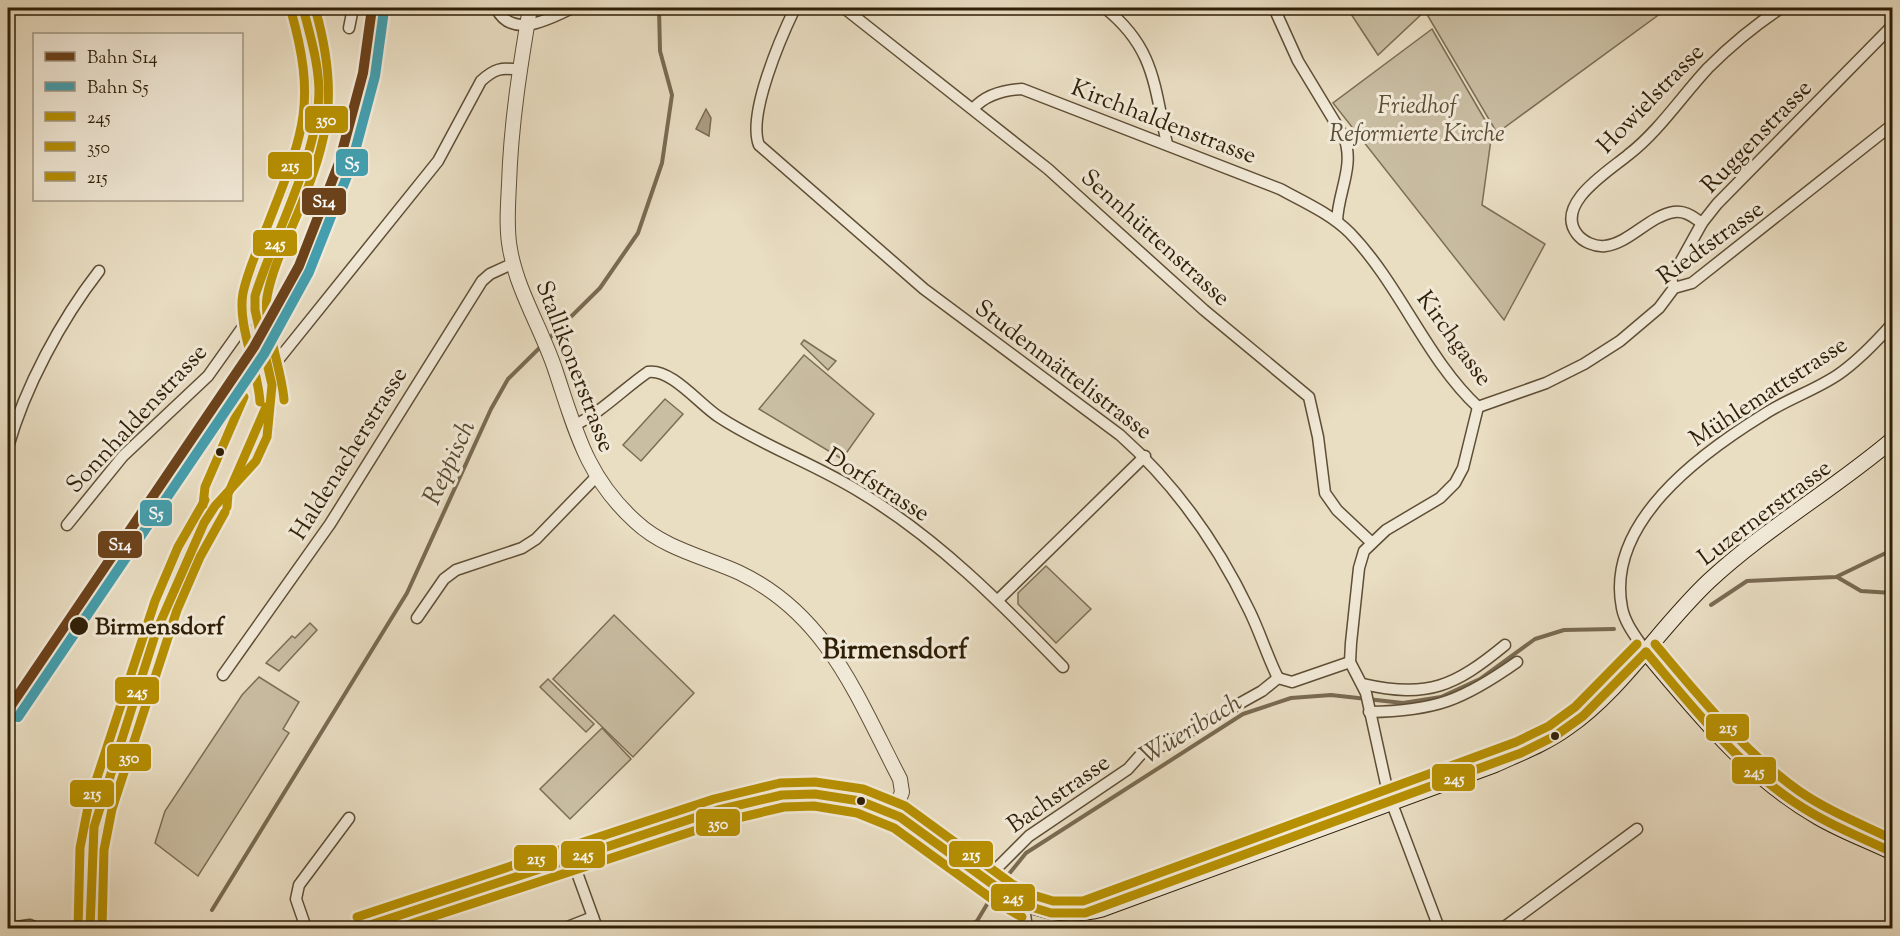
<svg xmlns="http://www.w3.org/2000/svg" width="1900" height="936" viewBox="0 0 1900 936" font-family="'Sorts Mill Goudy',serif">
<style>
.green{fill:#c9bda2;stroke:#7c6e54;stroke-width:1.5}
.water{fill:#aa9c82;stroke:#796a51;stroke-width:1.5}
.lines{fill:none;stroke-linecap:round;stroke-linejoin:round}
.stream{stroke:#796a51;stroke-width:4}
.minor-casing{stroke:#5e4e36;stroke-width:13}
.tertiary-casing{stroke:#5e4e36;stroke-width:16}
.secondary-casing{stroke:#2f1f07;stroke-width:17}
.minor{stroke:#f1e9d7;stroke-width:10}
.tertiary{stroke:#f1e9d7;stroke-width:14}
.secondary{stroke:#f1e9d7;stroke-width:15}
.bus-1-casing{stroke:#f1e9d7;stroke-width:14}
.bus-2-casing{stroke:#f1e9d7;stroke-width:14}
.bus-3-casing{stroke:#f1e9d7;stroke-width:14}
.bus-1{stroke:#b68f02;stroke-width:9}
.bus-2{stroke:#b68f02;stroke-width:9}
.bus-3{stroke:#b68f02;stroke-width:9}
.rail-1-casing{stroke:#f1e9d7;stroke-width:15}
.rail-2-casing{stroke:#f1e9d7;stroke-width:15}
.rail-1{stroke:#6c421b;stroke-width:10}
.rail-2{stroke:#449ead;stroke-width:10}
.bus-dot{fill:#2f1f07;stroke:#f1e9d7;stroke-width:2}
.labels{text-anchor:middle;stroke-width:6;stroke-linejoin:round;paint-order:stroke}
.street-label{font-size:24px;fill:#2f1f07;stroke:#f1e9d7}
.park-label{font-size:24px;font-style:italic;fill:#5d4e36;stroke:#f1e9d7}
.stop-label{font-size:24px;font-weight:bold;fill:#2f1f07;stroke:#f1e9d7;text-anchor:start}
.water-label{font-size:26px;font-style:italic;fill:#5a4b32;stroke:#f1e9d7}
.quarter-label{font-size:27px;font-weight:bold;fill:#2f1f07;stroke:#f1e9d7}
.line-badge{stroke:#f1e9d7;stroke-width:2}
.badge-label{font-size:16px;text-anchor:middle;font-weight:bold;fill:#fff}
</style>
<rect width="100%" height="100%" fill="#e9ddc2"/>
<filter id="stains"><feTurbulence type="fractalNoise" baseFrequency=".00333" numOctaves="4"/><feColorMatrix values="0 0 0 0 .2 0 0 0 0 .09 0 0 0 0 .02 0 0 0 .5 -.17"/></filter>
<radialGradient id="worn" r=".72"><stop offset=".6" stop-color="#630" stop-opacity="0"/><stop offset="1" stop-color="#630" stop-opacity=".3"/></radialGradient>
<g class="green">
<polygon points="1347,8 1668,8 1497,133 1425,11 1378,55"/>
<polygon points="1432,29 1492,132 1482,205 1545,244 1504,320 1333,103"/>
<polygon points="804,340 836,361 828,370 801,344"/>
<polygon points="804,355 874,414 842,459 759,409"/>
<polygon points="665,399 683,414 641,461 623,445"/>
<polygon points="1046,566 1091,609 1056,643 1018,604 1018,593"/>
<polygon points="614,615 694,693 633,757 553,679"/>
<polygon points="310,623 317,630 279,671 266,663 292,636 295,638"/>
<polygon points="259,677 299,702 283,729 289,733 198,876 155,843 165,811 242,695"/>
<polygon points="548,679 594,724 586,732 540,687"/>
<polygon points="602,728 631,759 570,819 540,789"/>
</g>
<polygon class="water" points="706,109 711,118 709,136 696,129"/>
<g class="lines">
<g class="stream">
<polyline points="1837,577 1861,591 1892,593"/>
<polyline points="1711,605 1747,581 1836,577 1892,550"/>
<polyline points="1000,885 1026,853 1243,714 1291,698 1331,695 1403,703 1441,697 1480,679 1535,639 1564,630 1614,629"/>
<polyline points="212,910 407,593 491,409 508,379 600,288 638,233 662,163 672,95 660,51 659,8"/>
<polyline points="967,928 977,921 995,891"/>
</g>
<g class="minor-casing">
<g id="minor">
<path d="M496 8C512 40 549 19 572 8"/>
<path d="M795 8C781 37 747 115 759 145L924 289 1120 435C1175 484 1217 543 1249 610 1260 632 1267 656 1278 678"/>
<polyline points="844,8 1048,169 1204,310 1309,397 1318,437 1325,493 1337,510 1371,542"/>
<path d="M1105 8C1155 48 1154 86 1167 144"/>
<path d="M1274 8 1298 61 1344 137C1355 166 1338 192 1337 221"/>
<polyline points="349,28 353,8"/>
<path d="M973 109C985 95 1004 90 1022 89L1280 189C1304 202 1331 214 1350 233 1400 285 1427 360 1478 407"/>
<path d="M1702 223C1693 217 1685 210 1674 212 1649 216 1630 243 1605 246 1595 247 1583 242 1577 234 1554 204 1609 171 1628 155 1659 131 1681 97 1708 68 1731 45 1754 26 1781 8"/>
<polyline points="1674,288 1671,279 1702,223 1717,204 1892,26"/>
<path d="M270 370 438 161 481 81C494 69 501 67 519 70"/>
<polyline points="1478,407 1546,383 1584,364 1620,341 1659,308 1674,288 1692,283 1892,125"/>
<path d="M573 426C602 412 622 390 648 372 671 368 700 405 719 417 763 446 815 464 860 492 937 538 1001 603 1063 667"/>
<path d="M8 447C25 387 61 320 99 271"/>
<polyline points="67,525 123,456 208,376 255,310"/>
<polyline points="998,600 1145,456"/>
<polyline points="417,618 444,579 456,570 522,548 536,539 596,477"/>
<path d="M1646 652C1637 638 1625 624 1622 608 1605 523 1700 454 1763 415 1787 399 1816 390 1839 374 1859 360 1876 342 1892 324"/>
<polyline points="223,675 330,524 482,281 490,274 514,263"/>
<polyline points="1278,678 1292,682 1350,662"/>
<path d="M1363 684C1428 699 1455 686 1505 645"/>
<path d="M1369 712C1436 711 1463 700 1517 662"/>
<polyline points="572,859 597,928"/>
<polyline points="986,879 1029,836 1128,769 1143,752 1167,744 1262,691 1278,678"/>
<polyline points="10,928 30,925 36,928"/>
<path d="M90 928 94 827 156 632 204 523 215 506 256 461 267 437 272 385 255 310V296C285 185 348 132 303 8"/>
<polyline points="306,928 296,899 299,885 349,818"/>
<polyline points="565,928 593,917"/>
<polyline points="1027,928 1025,914 1028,906"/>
<polyline points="1439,928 1388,793 1366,693 1350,662 1351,643 1359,568 1364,551 1386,530 1440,498 1455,483 1463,468 1478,407"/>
<polyline points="1503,928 1637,829"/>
</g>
</g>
<g class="tertiary-casing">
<path id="tertiary" d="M530 8C520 67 511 123 509 184 508 205 506 228 510 249 517 291 543 331 556 372 576 432 587 478 636 522 665 549 705 557 740 573 828 615 858 699 900 779L902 792 894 814"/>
</g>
<g class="secondary-casing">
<g id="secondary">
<path d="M1646 652C1696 711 1749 778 1818 817 1842 831 1867 840 1892 852"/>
<path d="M361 928C446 900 531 873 616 845 683 822 754 788 826 794 854 796 885 807 908 821 972 861 1018 931 1102 909L1494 765C1518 754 1545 744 1567 728 1623 689 1659 628 1709 581 1766 528 1833 490 1892 440"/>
</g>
</g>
<use href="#minor" class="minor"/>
<use href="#tertiary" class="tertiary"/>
<use href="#secondary" class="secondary"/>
<g class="bus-1-casing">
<g id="bus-1">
<path d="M1646 652C1691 705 1736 763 1794 802 1825 823 1858 836 1892 852"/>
<path d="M90 928 94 827 156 632 204 523 215 506 256 461 267 437 272 385 255 310V296C275 232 319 156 319 89 318 61 310 35 303 8"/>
<polyline points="361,928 718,810 782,795 815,794 860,801 900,817 1006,894 1028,906 1051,913 1085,913 1521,753 1555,736 1583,716 1646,652"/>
</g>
</g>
<g class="bus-2-casing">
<g id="bus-2">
<path d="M284 400C282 370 263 323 267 297 272 269 286 241 297 215 330 136 339 92 315 8"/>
<polyline points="227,507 228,494 266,407"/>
<polyline points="102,928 104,850 112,809 177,610 200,557 225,512"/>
<polyline points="398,928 721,822 784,807 814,806 857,813 894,828 999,904 1022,917"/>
</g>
</g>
<g class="bus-3-casing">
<g id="bus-3">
<path d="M260 402C258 368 237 325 243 293 248 269 259 246 268 224 302 136 318 106 291 11"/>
<polyline points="203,505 205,487 244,397"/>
<path d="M1655 644C1699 696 1743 751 1799 791 1828 811 1861 824 1892 839"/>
<polyline points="357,917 714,799 780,783 815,782 863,789 905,806 1012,884 1033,895 1053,901 1083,901 1516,742 1549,726 1575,707 1637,644"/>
<polyline points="78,928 80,848 89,802 155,601 178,547 205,500"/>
</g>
</g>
<use href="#bus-1" class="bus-1"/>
<use href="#bus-2" class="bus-2"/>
<use href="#bus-3" class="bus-3"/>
<g class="rail-1-casing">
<polyline id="rail-1" points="8,710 254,347 299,266 339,163 363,73 372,8"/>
</g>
<g class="rail-2-casing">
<polyline id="rail-2" points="18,717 264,354 309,272 351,166 375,76 384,10"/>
</g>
<use href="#rail-1" class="rail-1"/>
<use href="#rail-2" class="rail-2"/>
</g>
<g class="bus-dot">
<circle cx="220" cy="452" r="5"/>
<circle cx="79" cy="626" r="10"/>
<circle cx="1555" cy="736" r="5"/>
<circle cx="861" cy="801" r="5"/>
</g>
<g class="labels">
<g class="street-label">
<text transform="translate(1650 98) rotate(-46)" y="8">Howielstrasse</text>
<text transform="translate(1164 121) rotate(21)" y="8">Kirchhaldenstrasse</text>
<text transform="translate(1756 136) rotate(-46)" y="8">Ruggenstrasse</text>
<text transform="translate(1156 237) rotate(42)" y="8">Sennhüttenstrasse</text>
<text transform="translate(1710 242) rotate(-36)" y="8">Riedtstrasse</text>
<text transform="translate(1455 338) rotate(54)" y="8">Kirchgasse</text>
<text transform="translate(576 366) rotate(69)" y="8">Stallikonerstrasse</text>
<text transform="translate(1064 369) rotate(37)" y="8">Studenmättelistrasse</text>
<text transform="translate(1768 391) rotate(-33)" y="8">Mühlemattstrasse</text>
<text transform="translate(136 418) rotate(-47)" y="8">Sonnhaldenstrasse</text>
<text transform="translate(348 453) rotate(-58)" y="8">Haldenacherstrasse</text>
<text transform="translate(878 484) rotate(32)" y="8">Dorfstrasse</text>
<text transform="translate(1764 512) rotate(-37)" y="8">Luzernerstrasse</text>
<text transform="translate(1058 793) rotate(-35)" y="8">Bachstrasse</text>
</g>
<g class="park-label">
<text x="1417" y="113">Friedhof<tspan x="1417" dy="28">Reformierte Kirche</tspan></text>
</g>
<g class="stop-label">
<text x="95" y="634">Birmensdorf</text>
</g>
<g class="water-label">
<text transform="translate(448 462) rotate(-65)" y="9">Reppisch</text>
<text transform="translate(1190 728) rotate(-31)" y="9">Wüeribach</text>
</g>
<g class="quarter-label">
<text x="895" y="658">Birmensdorf</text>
</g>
</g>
<g class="line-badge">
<rect x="304" y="105" width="45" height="29" rx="6" fill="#b68f02"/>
<rect x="335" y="148" width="34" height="29" rx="6" fill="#449ead"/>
<rect x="267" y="151" width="46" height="29" rx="6" fill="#b68f02"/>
<rect x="301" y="187" width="46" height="29" rx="6" fill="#6c421b"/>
<rect x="252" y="229" width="46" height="28" rx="6" fill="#b68f02"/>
<rect x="139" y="499" width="34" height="28" rx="6" fill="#449ead"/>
<rect x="97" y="530" width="46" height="29" rx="6" fill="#6c421b"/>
<rect x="114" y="676" width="46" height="29" rx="6" fill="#b68f02"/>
<rect x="1705" y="713" width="45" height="29" rx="6" fill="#b68f02"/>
<rect x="106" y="743" width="46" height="29" rx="6" fill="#b68f02"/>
<rect x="1731" y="756" width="46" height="29" rx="6" fill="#b68f02"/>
<rect x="1431" y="763" width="45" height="29" rx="6" fill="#b68f02"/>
<rect x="69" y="779" width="46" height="29" rx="6" fill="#b68f02"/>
<rect x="695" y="808" width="46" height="29" rx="6" fill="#b68f02"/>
<rect x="948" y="840" width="46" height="28" rx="6" fill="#b68f02"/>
<rect x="560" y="840" width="46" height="29" rx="6" fill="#b68f02"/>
<rect x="513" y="844" width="45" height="28" rx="6" fill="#b68f02"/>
<rect x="990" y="883" width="46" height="29" rx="6" fill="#b68f02"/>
</g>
<g class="badge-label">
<text x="326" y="125">350</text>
<text x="352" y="169">S5</text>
<text x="290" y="171">215</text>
<text x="324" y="207">S14</text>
<text x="275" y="249">245</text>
<text x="156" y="519">S5</text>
<text x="120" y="550">S14</text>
<text x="137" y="697">245</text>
<text x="1728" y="733">215</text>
<text x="129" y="763">350</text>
<text x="1754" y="777">245</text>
<text x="1454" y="784">245</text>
<text x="92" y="799">215</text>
<text x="718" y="829">350</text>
<text x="971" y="860">215</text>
<text x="583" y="860">245</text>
<text x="536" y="864">215</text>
<text x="1013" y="903">245</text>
</g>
<rect width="1900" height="936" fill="none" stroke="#e9ddc2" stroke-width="30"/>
<rect x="9" y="9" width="1882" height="918" fill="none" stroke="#2f1f07" stroke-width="3"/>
<rect x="15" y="15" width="1870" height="906" fill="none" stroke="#2f1f07" stroke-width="1.5"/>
<rect x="33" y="33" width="210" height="168" fill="#f1e9d7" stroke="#a39884" stroke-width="1.5"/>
<rect x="45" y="52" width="30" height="9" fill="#6c421b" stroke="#a39884" stroke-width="1.5"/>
<text x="87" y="63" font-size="18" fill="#2f1f07">Bahn S14</text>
<rect x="45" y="82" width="30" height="9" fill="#449ead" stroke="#a39884" stroke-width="1.5"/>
<text x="87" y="93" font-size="18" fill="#2f1f07">Bahn S5</text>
<rect x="45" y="112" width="30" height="9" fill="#b68f02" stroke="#a39884" stroke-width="1.5"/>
<text x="87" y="123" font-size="18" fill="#2f1f07">245</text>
<rect x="45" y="142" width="30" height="9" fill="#b68f02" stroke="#a39884" stroke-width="1.5"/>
<text x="87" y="153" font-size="18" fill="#2f1f07">350</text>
<rect x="45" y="172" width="30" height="9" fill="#b68f02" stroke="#a39884" stroke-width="1.5"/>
<text x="87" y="183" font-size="18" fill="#2f1f07">215</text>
<rect width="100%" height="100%" filter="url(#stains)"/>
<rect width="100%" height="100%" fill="url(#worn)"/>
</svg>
